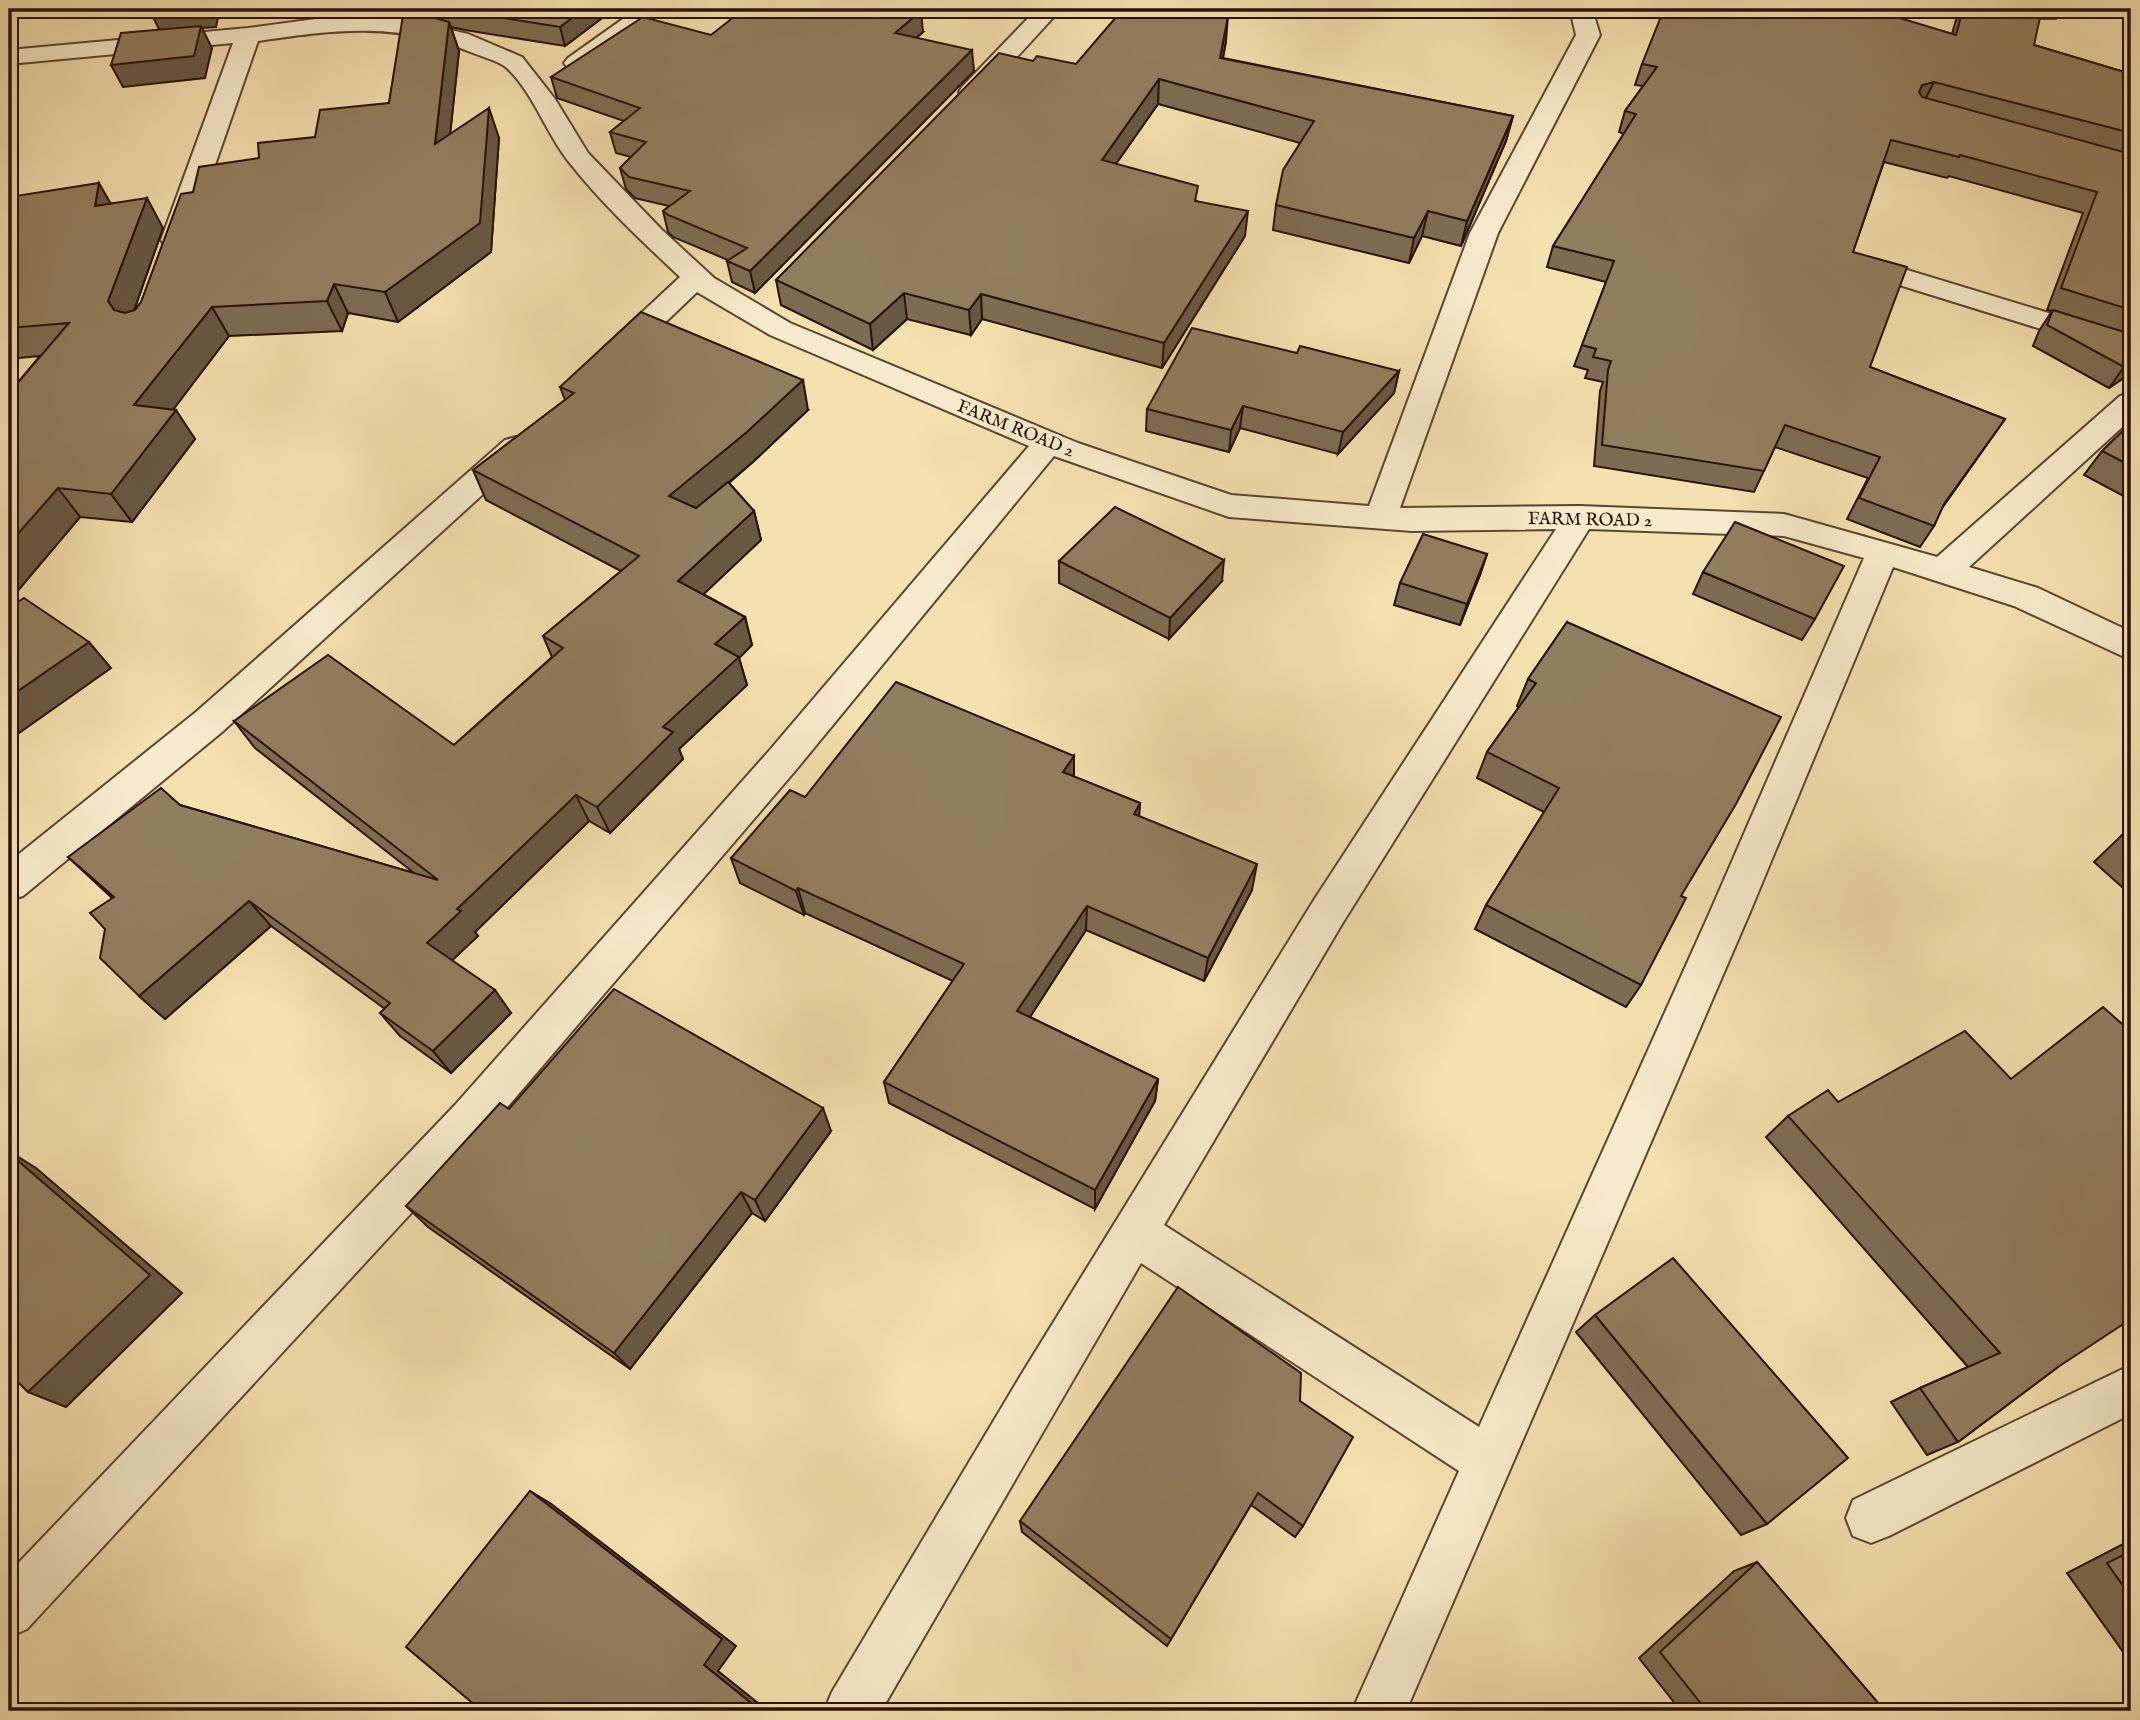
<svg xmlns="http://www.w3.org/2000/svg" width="2140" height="1720" viewBox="0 0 2140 1720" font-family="'IM FELL English',serif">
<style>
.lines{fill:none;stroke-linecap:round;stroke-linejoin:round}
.minor-casing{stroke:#5c4532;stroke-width:4}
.minor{fill:#f8ebcb;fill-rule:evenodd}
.wall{fill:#7e6c52;stroke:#291108;stroke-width:2}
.shaded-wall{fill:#675842;stroke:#291108;stroke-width:2}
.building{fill:#937d5f;stroke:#291108;stroke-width:2}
.labels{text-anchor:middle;stroke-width:6;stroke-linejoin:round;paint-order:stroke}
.far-street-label{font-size:18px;fill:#291108;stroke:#f8ebcb}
</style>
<rect width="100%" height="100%" fill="#f5e0af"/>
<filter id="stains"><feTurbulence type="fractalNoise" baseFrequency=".00286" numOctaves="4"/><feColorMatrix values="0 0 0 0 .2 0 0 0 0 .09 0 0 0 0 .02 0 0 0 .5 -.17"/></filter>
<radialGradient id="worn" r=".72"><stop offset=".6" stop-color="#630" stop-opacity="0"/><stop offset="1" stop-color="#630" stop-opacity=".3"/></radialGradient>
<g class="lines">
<g class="minor-casing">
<g id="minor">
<polygon points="637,9 663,9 584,68 576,70 568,68 564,63 568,58"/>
<polygon points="1037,9 1061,9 980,97 971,99 962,97 959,92 962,87"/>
<path d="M1570 9H1592L1600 35 1498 233 1400 508 1580 506 1784 514 1937 557 2120 396 2131 393V419L1969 567 2038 588 2131 632V660L2014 606 1893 567 1750 912 1406 1711H1352L1459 1471 1141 1263 881 1711H824L832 1692 1021 1375 1314 900 1556 529 1412 531 1229 517 1054 456 795 771 485 1133 27 1629 9 1637V1573L455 1105 769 751 1029 446 770 335 697 292 626 360 616 362 606 360 601 353 606 346 680 277C642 241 601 203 569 162 546 133 534 94 507 68 499 61 483 57 473 53 397 21 336 30 258 41L189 240 185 246 175 248 165 246 161 240 233 43 9 64V50L248 28 345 15 405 19 468 34 522 57 555 99 588 153 661 229 714 278 790 323 1078 443 1231 495 1369 506 1470 233 1576 35ZM1589 529 1784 536 1864 558 1710 912 1479 1427 1164 1225 1342 924Z"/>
<polygon points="2038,9 2060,9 2056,18 2040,18 2037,13"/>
<polygon points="1861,256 2131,338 2131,357 1851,270 1847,264 1851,258"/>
<polygon points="516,437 527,440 531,447 527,454 222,732 23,896 9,900 9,862 196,712 505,440"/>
<polygon points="2131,1365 2131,1414 1889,1536 1871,1543 1853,1536 1846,1518 1853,1500"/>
</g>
</g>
<use href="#minor" class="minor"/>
</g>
<g class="wall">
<polygon points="377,9 614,9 565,46 465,30 451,27 459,51 450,134 499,138 491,252 398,322 348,313 342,331 229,336 173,409 195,439 132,522 80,517 10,600 9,600 9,393 40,356 9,359 9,197 111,203 163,228 134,311 135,310 141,302 193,192 259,158 315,137 389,103 405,13"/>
<polygon points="1959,9 2030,9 2034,45 2131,74 2131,373 2109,388 2033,346 2039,331 2052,311 2047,310 2083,213 1949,176 1947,178 1884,162 1853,252 1870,367 2005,419 1942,508 1934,526 1920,547 1847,519 1868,478 1775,447 1754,492 1594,466 1600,391 1603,382 1585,378 1588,370 1574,366 1606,282 1547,267 1553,246 1624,134 1619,132 1625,111 1643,86 1635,85 1642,64 1952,34"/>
<polygon points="1223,15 1226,41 1223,58 1513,116 1506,141 1461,246 1422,236 1409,263 1273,230 1276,205 1300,143 1158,104 1116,164 1197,201 1245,236 1162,368 982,319 971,335 907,319 873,350 781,305 776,280 1033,61 1076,64"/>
<polygon points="923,32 916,38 974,71 755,293 732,282 727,261 728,260 673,237 668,232 663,211 669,206 635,198 626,189 620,168 631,157 616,153 610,132 624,121 557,98 551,77 711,35"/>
<polygon points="1297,353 1399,371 1394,393 1338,454 1240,428 1229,452 1146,431 1147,409"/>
<polygon points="560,387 808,410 754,461 729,483 754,511 761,540 703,594 745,617 752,645 739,658 747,685 679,749 683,759 610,833 589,821 475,932 478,936 452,960 511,1013 451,1073 400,1036 380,1013 385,1009 271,926 165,1019 139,996 112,898 68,857 180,805 414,873 255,748 234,721 454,745 552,657 543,636 621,571 486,500 473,470 565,400"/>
<polygon points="2131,423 2131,500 2084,475 2102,451"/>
<polygon points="1487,554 1480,575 1460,625 1394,605 1400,583"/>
<polygon points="1059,561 1222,581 1169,639 1059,583"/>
<polygon points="1703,572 1815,619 1802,640 1693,594"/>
<polygon points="1567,622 1681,896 1641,985 1626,1007 1475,929 1486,905 1544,812 1477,778 1487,752 1519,707 1517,706 1528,679"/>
<polygon points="1074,777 1140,803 1139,816 1252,890 1204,981 1086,930 1030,1017 1158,1079 1155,1101 1095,1209 889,1103 884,1082 953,981 805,913 804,915 740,883 731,858 805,797"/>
<polygon points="2131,830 2131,895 2094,862 2122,835"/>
<polygon points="2011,1079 2058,1367 1958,1442 1927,1455 1891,1402 1920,1388 1968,1367 1766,1137 1788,1116 1838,1102"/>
<polygon points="509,1109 831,1131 765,1221 752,1213 630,1369 428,1227 406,1206"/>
<polygon points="1595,1315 1767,1524 1741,1535 1576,1332"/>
<polygon points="1300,1401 1303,1526 1295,1537 1251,1505 1167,1646 1022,1532 1020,1521"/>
<polygon points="2131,1540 2131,1663 2067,1573"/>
<polygon points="1757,1562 1885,1711 1681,1711 1639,1658 1734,1571"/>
</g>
<g class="shaded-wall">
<polygon points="141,9 150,9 144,15"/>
<polygon points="171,9 226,9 218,17 216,27 202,28 212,48 205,78 123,87 111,65 161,33 150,11"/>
<polygon points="584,9 614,9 565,46 560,27"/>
<polygon points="1214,9 1227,9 1210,37 1212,12"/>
<polygon points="921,11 923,32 897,54 895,33"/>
<polygon points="1228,16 1226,41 1218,83 1220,58"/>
<polygon points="449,22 459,51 446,173 435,144"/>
<polygon points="972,50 974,71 755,293 750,271"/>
<polygon points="1159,79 1158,104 1101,185 1102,160"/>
<polygon points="1934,82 1924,102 1912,106 1922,85"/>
<polygon points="489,108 499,138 491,252 398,322 385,292"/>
<polygon points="1513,116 1506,141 1461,246 1467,221"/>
<polygon points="99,183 116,213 95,206"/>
<polygon points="147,198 163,228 127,330 108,301"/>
<polygon points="1248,211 1245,236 1162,368 1164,343"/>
<polygon points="1428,211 1422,236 1409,263 1414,238"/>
<polygon points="334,284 348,313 342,331 327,301"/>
<polygon points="904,293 907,319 873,350 870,324"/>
<polygon points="981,294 982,319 971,335 969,310"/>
<polygon points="212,307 229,336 154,435 134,405"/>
<polygon points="2131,362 2131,373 2109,388 2124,367"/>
<polygon points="1399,371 1394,393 1338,454 1343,432"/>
<polygon points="803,380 808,410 754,461 678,525 669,496"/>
<polygon points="1243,406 1240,428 1229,452 1231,430"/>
<polygon points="176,410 195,439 132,522 111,494"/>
<polygon points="2005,419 1990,440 1930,525 1944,504"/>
<polygon points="58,488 80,517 10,600 9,598 9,544"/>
<polygon points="754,511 761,540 687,610 678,581"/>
<polygon points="1487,554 1480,575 1460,625 1467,604"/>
<polygon points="1224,560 1222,581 1169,639 1170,618"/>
<polygon points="745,617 752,645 739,658 747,685 679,749 683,759 610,833 597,807 663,727 715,644"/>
<polygon points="89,642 111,668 9,740 9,697"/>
<polygon points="1074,756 1074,782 1063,772"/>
<polygon points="576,795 589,821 475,932 478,936 445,967 427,943 457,909"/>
<polygon points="1140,803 1138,829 1134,814"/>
<polygon points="1257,864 1252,890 1204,981 1208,958"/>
<polygon points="798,888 805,913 804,915 796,891"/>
<polygon points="249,901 271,926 165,1019 139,996"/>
<polygon points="1087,906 1086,930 1019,1034 1017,1011"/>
<polygon points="495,990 511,1013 451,1073 433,1051"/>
<polygon points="1158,1079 1155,1101 1095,1209 1095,1190"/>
<polygon points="823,1108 831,1131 765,1221 755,1200"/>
<polygon points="9,1151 36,1168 182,1293 66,1407 28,1392"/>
<polygon points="741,1192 752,1213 630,1369 614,1353"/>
<polygon points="530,1491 550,1503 736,1646 718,1671 768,1711 761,1711 704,1665"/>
</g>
<g class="building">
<polygon points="151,9 171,9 150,11"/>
<polygon points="448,9 584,9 560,27"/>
<polygon points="744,9 911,9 921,11 895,33 972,50 750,271 727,261 747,248 668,215 663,211 690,191 629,177 620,168 646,142 610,132 640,108 551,77 643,17 711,35"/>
<polygon points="1123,9 1214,9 1212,12 1228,16 1220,58 1513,116 1467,221 1428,211 1414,238 1276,205 1283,170 1314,121 1159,79 1102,160 1198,186 1195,201 1248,211 1164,343 981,294 969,310 904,293 870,324 776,280 999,53 1033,61 1037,56 1076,64"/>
<polygon points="1664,9 1870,9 1956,35 1963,9 2030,9 2041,13 2034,45 2131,74 2131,133 1934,82 1922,85 1919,92 1922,97 2131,154 2131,310 2061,288 2097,192 1960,155 1959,157 1891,140 1853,252 1907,267 1870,367 2005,419 1944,504 1934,526 1859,498 1880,457 1785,425 1764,471 1602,445 1608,370 1611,361 1593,357 1596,349 1582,345 1614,261 1553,246 1636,114 1625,111 1657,67 1642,64"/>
<polygon points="408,10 449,22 435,144 489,108 480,223 385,292 334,284 327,301 212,307 134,405 176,410 111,494 58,488 9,544 9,393 69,323 9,328 9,197 99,183 95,206 147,198 108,301 114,310 125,313 135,310 141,302 181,194 193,192 199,167 259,158 258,143 315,137 320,110 389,103 403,15"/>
<polygon points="201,26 194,56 111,65 121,33"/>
<polygon points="2053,310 2131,334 2131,362 2124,367 2047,325"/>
<polygon points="641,312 803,380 747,432 669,496 696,508 728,482 754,511 678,581 745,617 715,644 739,657 663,727 673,732 597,807 576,795 457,909 461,911 427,943 495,990 433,1051 380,1013 390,1003 249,901 139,996 100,958 105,929 90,913 114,897 68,857 161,788 180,805 438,880 234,721 328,655 454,745 563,648 543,636 639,556 473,470 574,393 560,387"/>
<polygon points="1192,328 1297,353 1300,346 1399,371 1343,432 1243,406 1231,430 1147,409"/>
<polygon points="2131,423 2131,466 2102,451"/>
<polygon points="1115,507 1224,560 1170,618 1059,561"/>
<polygon points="1735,522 1844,566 1815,619 1703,572"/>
<polygon points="1423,534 1487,554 1467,604 1400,583"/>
<polygon points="24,598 89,642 9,697 9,608"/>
<polygon points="1567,622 1781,717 1736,804 1681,896 1686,898 1641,985 1486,905 1559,788 1487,752 1536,683 1528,679"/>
<polygon points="896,682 1074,756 1063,772 1140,803 1134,814 1257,864 1208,958 1087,906 1017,1011 1158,1079 1095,1190 884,1082 964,964 798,888 796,891 731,858 790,790 805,797"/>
<polygon points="2131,830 2131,843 2122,835"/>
<polygon points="614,989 823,1108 755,1200 741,1192 614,1353 406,1206 500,1103 509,1109"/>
<polygon points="2103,1007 2131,1032 2131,1319 2058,1367 1958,1442 1920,1388 2000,1353 1788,1116 1828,1090 1838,1102 1965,1031 2011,1079"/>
<polygon points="9,1153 150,1275 28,1392 9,1373"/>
<polygon points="1673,1258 1848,1458 1767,1524 1595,1315"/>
<polygon points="1178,1287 1301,1373 1300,1401 1353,1437 1303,1526 1258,1493 1171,1639 1020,1521"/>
<polygon points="530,1491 722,1639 704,1665 761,1711 482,1711 406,1647"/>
<polygon points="2131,1551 2131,1597 2107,1563"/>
<polygon points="1757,1562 1885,1711 1707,1711 1660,1652"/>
</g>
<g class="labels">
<g class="far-street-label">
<text transform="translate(1016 428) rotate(22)" y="6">FARM ROAD 2</text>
<text transform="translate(1590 519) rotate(1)" y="6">FARM ROAD 2</text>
</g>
</g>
<rect width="2140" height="1720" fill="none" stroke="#f5e0af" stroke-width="35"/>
<rect x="10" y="10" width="2119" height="1699" fill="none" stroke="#291108" stroke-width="3.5"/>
<rect x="18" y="18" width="2105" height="1685" fill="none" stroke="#291108" stroke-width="2"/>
<rect width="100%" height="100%" filter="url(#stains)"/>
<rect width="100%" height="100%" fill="url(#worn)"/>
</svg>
